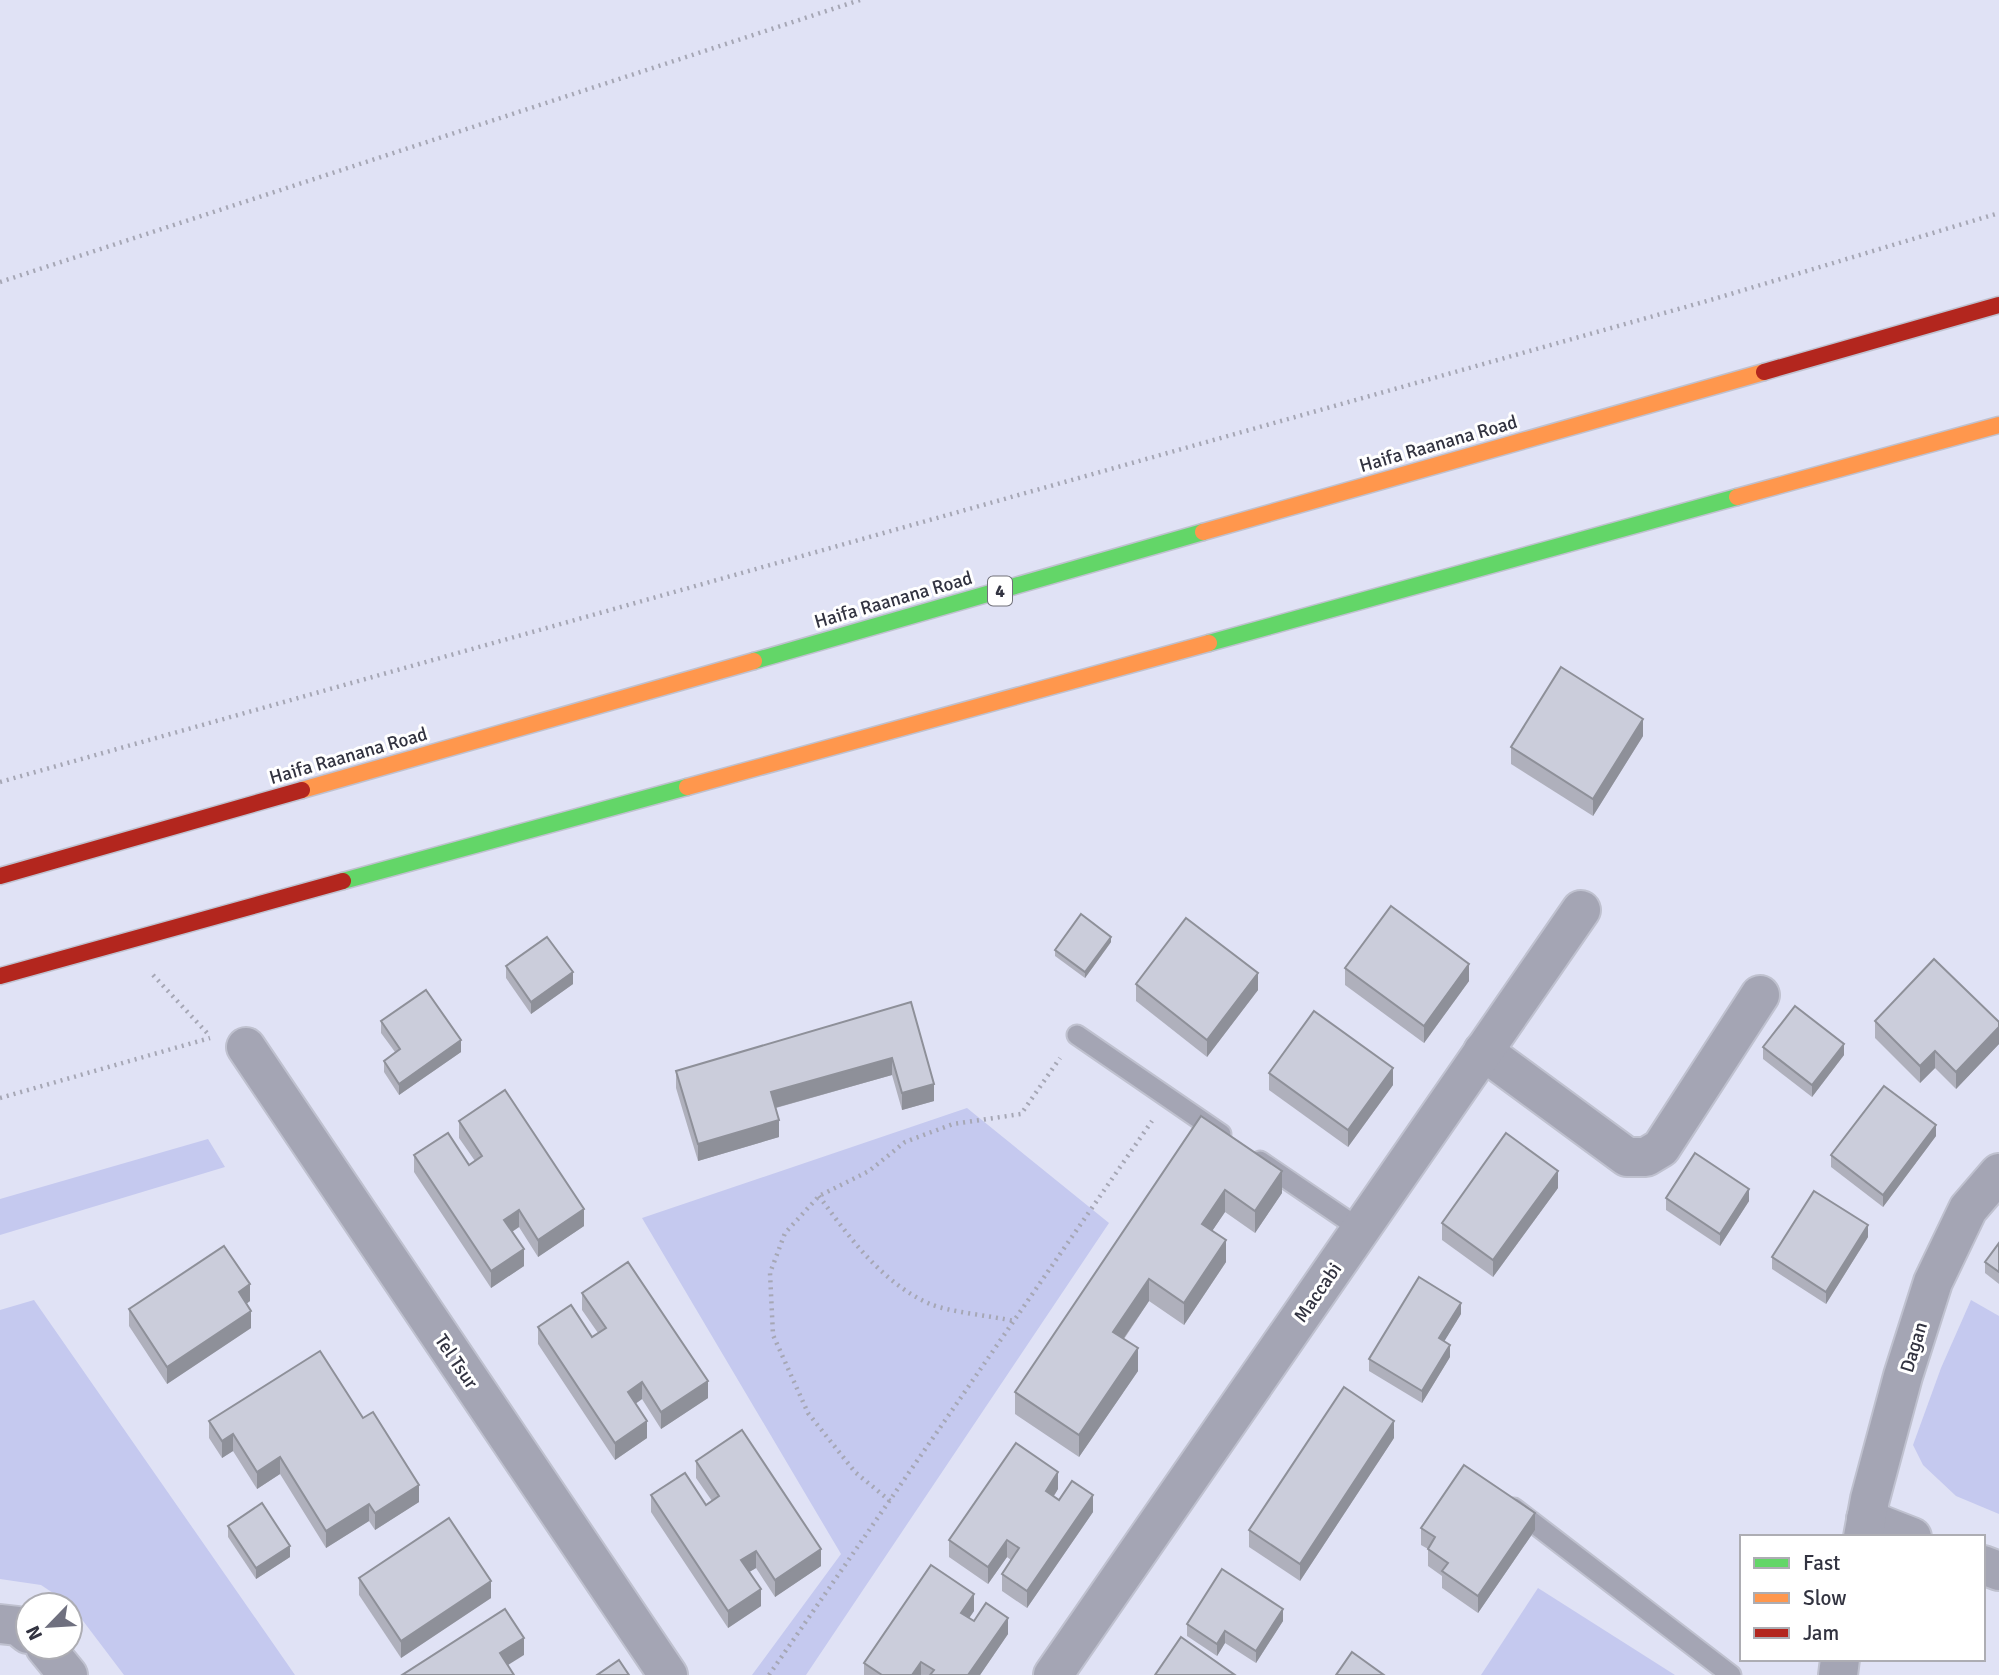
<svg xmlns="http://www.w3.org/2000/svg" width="1999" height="1675" viewBox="0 0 1999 1675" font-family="Signika,sans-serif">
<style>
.green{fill:#c5c9ef}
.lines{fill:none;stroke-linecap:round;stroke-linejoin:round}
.lane-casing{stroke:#bfc1cf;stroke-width:23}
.street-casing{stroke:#bfc1cf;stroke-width:42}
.fast-casing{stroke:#bfc1cf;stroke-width:19}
.slow-casing{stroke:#bfc1cf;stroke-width:19}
.jam-casing{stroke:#bfc1cf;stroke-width:19}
.path{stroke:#a6a7b5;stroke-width:4.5;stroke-dasharray:2 5;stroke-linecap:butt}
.lane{stroke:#a4a5b4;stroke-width:19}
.street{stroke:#a4a5b4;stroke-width:38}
.fast{stroke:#63d668;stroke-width:16}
.slow{stroke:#ff974d;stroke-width:16}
.jam{stroke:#b3261e;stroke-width:16}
.wall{fill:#afb0bc}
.shaded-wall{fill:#8e9099}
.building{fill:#cbcddb;stroke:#8e9099;stroke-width:2}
.labels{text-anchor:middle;stroke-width:6;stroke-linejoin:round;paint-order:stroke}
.shield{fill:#fff;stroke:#707079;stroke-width:2}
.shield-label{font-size:18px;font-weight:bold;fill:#323340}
.street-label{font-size:19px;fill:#323340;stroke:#fff}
</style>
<rect width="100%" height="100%" fill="#e0e2f5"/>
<g class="green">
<polygon points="967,1108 1109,1223 806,1675 752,1675 841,1554 642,1218"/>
<polygon points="208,1139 225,1167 0,1235 0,1199"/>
<polygon points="34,1300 295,1675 124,1675 71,1605 41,1585 0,1579 0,1310"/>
<polygon points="1971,1300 1999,1316 1999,1514 1956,1496 1923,1465 1913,1445 1941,1368"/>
<polygon points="1538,1588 1675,1675 1481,1675"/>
</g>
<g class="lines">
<g class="lane-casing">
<g id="lane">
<polyline points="1077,1035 1221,1134"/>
<polyline points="1260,1161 1360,1229"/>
<polyline points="1514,1508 1731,1675"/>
</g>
</g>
<g class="street-casing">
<g id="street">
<polyline points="246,1047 668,1675"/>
<polyline points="1483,1051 1627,1157 1646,1157 1661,1148 1760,995"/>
<polyline points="1866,1519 1912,1537"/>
<polyline points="1863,1537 1870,1499 1903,1376 1933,1282 1968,1209 1999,1173"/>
<polyline points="1983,1565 1999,1571"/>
<polyline points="0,1624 18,1626 28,1634"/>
<polyline points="45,1647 68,1675"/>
<polyline points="1053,1675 1581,910"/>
<polyline points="1838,1675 1840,1659"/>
</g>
</g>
<g class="fast-casing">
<g id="fast">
<polyline points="1209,643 1737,497"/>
<polyline points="754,661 1203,532"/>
<polyline points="343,881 687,787"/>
</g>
</g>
<g class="slow-casing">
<g id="slow">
<polyline points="1737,497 1999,425"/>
<polyline points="1203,532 1764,372"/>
<polyline points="687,787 1209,643"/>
<polyline points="302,790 754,661"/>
</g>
</g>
<g class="jam-casing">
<g id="jam">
<polyline points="1764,372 1999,305"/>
<polyline points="0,876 302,790"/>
<polyline points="0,976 343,881"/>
</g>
</g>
<g class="path">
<polyline points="0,282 860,0"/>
<polyline points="0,782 1714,299 1999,213"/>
<polyline points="153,975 209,1035"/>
<polyline points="0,1098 210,1038"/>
<path d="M819 1196C849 1237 882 1283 930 1304 949 1312 992 1316 1014 1321"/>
<polyline points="890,1501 855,1472 808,1413 773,1335 770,1273 785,1233 819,1196 869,1171 905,1142 953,1124 1021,1114 1060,1058"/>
<polyline points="769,1675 1152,1121"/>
</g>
<use href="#lane" class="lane"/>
<use href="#street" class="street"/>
<use href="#fast" class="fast"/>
<use href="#slow" class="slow"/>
<use href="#jam" class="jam"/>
</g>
<g class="wall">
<polygon points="1643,736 1593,816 1511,764 1511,747"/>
<polygon points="1111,942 1085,978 1055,956 1055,950"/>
<polygon points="506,966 573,984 531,1014 506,978"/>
<polygon points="1345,968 1469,981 1424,1043 1345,985"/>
<polygon points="1136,984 1258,990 1207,1057 1136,1001"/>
<polygon points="911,1002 934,1101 902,1110 892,1075 776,1108 779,1137 698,1161 676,1088 676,1071"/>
<polygon points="381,1021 461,1052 399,1095 384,1072 384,1061 395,1052 381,1033"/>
<polygon points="1875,1021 1999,1022 1999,1044 1956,1089 1935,1068 1920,1083 1875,1038"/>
<polygon points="1763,1047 1844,1055 1812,1097 1763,1059"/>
<polygon points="1269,1073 1393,1085 1348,1147 1269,1090"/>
<polygon points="1201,1116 1282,1193 1255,1233 1225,1212 1212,1231 1226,1262 1184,1325 1149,1301 1124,1339 1138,1371 1079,1457 1015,1414 1015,1392"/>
<polygon points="459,1121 584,1226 538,1257 519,1227 512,1232 524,1266 491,1288 414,1172 414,1155 469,1165 475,1161 459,1138"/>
<polygon points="1936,1136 1883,1207 1831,1167 1831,1155"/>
<polygon points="1558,1188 1493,1277 1442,1240 1442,1223"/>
<polygon points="1666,1198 1749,1201 1720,1246 1666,1210"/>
<polygon points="1868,1237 1826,1304 1772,1269 1772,1257"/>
<polygon points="1999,1243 1999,1284 1985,1273 1985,1262"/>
<polygon points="582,1293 708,1398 661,1429 642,1399 635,1404 647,1438 615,1460 538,1344 538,1327 592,1337 598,1333 582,1310"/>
<polygon points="250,1301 246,1304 251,1328 167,1384 129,1326 129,1309"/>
<polygon points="1461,1314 1444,1341 1450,1357 1422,1403 1369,1371 1369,1359"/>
<polygon points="363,1418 419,1502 375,1530 369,1521 326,1548 280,1474 257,1489 233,1451 222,1458 209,1438 209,1421"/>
<polygon points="1394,1438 1300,1581 1249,1547 1249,1530"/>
<polygon points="696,1461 821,1566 775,1597 756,1568 749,1572 761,1606 728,1628 651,1512 651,1495 706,1505 712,1501 696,1478"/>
<polygon points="1058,1489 1054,1496 1059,1500 1093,1512 1027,1608 1002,1591 1002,1574 1011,1560 1007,1557 988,1584 949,1557 949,1540"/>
<polygon points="228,1526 290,1557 256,1579 228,1537"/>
<polygon points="1421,1528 1535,1530 1478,1613 1442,1588 1442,1576 1428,1566 1428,1549 1421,1545"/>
<polygon points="359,1578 491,1598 401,1658 359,1595"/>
<polygon points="974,1611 969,1618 974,1621 1008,1634 980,1675 864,1675 864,1663"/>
<polygon points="1283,1621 1256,1663 1225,1643 1217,1656 1187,1636 1187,1624"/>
</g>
<g class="shaded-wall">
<polygon points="1643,719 1643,736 1593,816 1593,799"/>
<polygon points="1111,937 1111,942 1085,978 1085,972"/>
<polygon points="1469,964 1469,981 1424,1043 1424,1026"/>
<polygon points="573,972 573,984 531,1014 531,1002"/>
<polygon points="1258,973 1258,990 1207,1057 1207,1040"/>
<polygon points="1999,1027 1999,1044 1956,1089 1956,1072"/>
<polygon points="461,1040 461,1052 399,1095 399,1084"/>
<polygon points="1844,1044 1844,1055 1812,1097 1812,1085"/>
<polygon points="1935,1051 1935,1068 1920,1083 1920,1066"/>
<polygon points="892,1058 892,1075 771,1109 771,1092"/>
<polygon points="1393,1068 1393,1085 1348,1147 1348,1130"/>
<polygon points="934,1084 934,1101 902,1110 902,1093"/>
<polygon points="779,1120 779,1137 698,1161 698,1144"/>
<polygon points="1936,1125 1936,1136 1883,1207 1883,1195"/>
<polygon points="1282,1171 1282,1193 1255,1233 1255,1211"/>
<polygon points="1558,1171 1558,1188 1493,1277 1493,1260"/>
<polygon points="1749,1189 1749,1201 1720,1246 1720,1234"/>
<polygon points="1225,1190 1225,1212 1202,1246 1202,1224"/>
<polygon points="584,1209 584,1226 538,1257 538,1240"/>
<polygon points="519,1210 519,1227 504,1237 504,1220"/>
<polygon points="1868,1225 1868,1237 1826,1304 1826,1292"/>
<polygon points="1226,1240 1226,1262 1184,1325 1184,1303"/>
<polygon points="524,1249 524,1266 491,1288 491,1271"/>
<polygon points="1149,1279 1149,1301 1113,1354 1113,1332"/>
<polygon points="250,1284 250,1301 239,1309 239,1292"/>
<polygon points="1461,1303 1461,1314 1439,1350 1439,1338"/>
<polygon points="251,1311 251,1328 167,1384 167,1367"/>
<polygon points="1450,1345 1450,1357 1422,1403 1422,1391"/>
<polygon points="1138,1348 1138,1371 1079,1457 1079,1435"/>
<polygon points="708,1381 708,1398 661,1429 661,1412"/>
<polygon points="642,1382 642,1399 628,1409 628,1392"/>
<polygon points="647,1421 647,1438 615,1460 615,1443"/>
<polygon points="1394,1421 1394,1438 1300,1581 1300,1564"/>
<polygon points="233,1434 233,1451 222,1458 222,1441"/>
<polygon points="280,1457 280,1474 257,1489 257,1472"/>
<polygon points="1058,1472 1058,1489 1046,1508 1046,1491"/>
<polygon points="419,1485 419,1502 375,1530 375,1513"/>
<polygon points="1093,1495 1093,1512 1027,1608 1027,1591"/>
<polygon points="369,1504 369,1521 326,1548 326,1531"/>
<polygon points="1535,1513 1535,1530 1478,1613 1478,1596"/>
<polygon points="1007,1540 1007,1557 988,1584 988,1567"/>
<polygon points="290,1546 290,1557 256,1579 256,1568"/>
<polygon points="821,1549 821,1566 775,1597 775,1580"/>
<polygon points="756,1551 756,1568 741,1577 741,1560"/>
<polygon points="491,1581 491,1598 401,1658 401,1641"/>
<polygon points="761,1589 761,1606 728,1628 728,1611"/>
<polygon points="974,1594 974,1611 961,1630 961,1613"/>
<polygon points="1283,1609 1283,1621 1256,1663 1256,1651"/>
<polygon points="1008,1618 1008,1634 980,1675 968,1675"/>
<polygon points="1225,1631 1225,1643 1217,1656 1217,1644"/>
<polygon points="524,1638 524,1655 500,1670 500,1653"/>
<polygon points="921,1662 921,1675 912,1675"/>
</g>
<g class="building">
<polygon points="1561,667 1643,719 1593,799 1511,747"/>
<polygon points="1391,906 1469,964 1424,1026 1345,968"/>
<polygon points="1081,914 1111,937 1085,972 1055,950"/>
<polygon points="1186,918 1258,973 1207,1040 1136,984"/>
<polygon points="547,937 573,972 531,1002 506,966"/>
<polygon points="1934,959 1999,1022 1999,1027 1956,1072 1935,1051 1920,1066 1875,1021"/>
<polygon points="426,990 461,1040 399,1084 384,1061 400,1049 381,1021"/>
<polygon points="911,1002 934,1084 902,1093 892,1058 771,1092 779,1120 698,1144 676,1071"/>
<polygon points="1795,1006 1844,1044 1812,1085 1763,1047"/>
<polygon points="1314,1011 1393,1068 1348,1130 1269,1073"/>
<polygon points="1884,1086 1936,1125 1883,1195 1831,1155"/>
<polygon points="505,1090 584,1209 538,1240 519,1210 504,1220 524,1249 491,1271 414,1155 448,1133 469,1165 482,1156 459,1121"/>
<polygon points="1201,1116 1282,1171 1255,1211 1225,1190 1202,1224 1226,1240 1184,1303 1149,1279 1113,1332 1138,1348 1079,1435 1015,1392"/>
<polygon points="1506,1133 1558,1171 1493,1260 1442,1223"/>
<polygon points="1695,1153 1749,1189 1720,1234 1666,1198"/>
<polygon points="1814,1191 1868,1225 1826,1292 1772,1257"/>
<polygon points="1999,1243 1999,1272 1985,1262"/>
<polygon points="224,1246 250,1284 239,1292 251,1311 167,1367 129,1309"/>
<polygon points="628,1262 708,1381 661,1412 642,1382 628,1392 647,1421 615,1443 538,1327 571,1305 592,1337 606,1328 582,1293"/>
<polygon points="1419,1277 1461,1303 1439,1338 1450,1345 1422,1391 1369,1359"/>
<polygon points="320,1351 363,1418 373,1412 419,1485 375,1513 369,1504 326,1531 280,1457 257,1472 233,1434 222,1441 209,1421"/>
<polygon points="1344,1387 1394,1421 1300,1564 1249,1530"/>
<polygon points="742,1430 821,1549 775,1580 756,1551 741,1560 761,1589 728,1611 651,1495 685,1473 706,1505 719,1496 696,1461"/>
<polygon points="1016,1443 1058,1472 1046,1491 1059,1500 1072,1481 1093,1495 1027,1591 1002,1574 1019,1548 1007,1540 988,1567 949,1540"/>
<polygon points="1464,1465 1535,1513 1478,1596 1442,1571 1448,1563 1428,1549 1435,1537 1421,1528"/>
<polygon points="262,1503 290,1546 256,1568 228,1526"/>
<polygon points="449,1518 491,1581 401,1641 359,1578"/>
<polygon points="931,1565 974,1594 961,1613 974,1621 986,1603 1008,1618 968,1675 930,1675 934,1670 921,1662 912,1675 882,1675 864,1663"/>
<polygon points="1222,1569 1283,1609 1256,1651 1225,1631 1217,1644 1187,1624"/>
<polygon points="505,1609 524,1638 500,1653 514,1675 402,1675"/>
<polygon points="1181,1637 1235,1675 1155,1675"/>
<polygon points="1352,1652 1384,1675 1336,1675"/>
<polygon points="619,1660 629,1675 597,1675"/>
</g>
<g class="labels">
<rect class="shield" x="988" y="576.5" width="24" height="29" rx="5"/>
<g class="shield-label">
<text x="1000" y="597">4</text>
</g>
<g class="street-label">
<text transform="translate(1438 443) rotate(-16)" y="7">Haifa Raanana Road</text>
<text transform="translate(893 599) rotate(-16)" y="7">Haifa Raanana Road</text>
<text transform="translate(348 755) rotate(-16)" y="7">Haifa Raanana Road</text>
<text transform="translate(1317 1292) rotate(-55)" y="7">Maccabi</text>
<text transform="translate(1913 1347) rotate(-73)" y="7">Dagan</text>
<text transform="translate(457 1361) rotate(56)" y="7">Tel Tsur</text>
</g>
</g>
<rect x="1740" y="1535" width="245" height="126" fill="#ffffff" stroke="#adadb3" stroke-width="2"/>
<rect x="1754" y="1558" width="35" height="10" fill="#63d668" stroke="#adadb3" stroke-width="2"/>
<text x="1803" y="1570" font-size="21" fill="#323340">Fast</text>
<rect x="1754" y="1593" width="35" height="10" fill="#ff974d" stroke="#adadb3" stroke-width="2"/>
<text x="1803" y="1605" font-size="21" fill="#323340">Slow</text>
<rect x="1754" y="1628" width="35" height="10" fill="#b3261e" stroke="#adadb3" stroke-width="2"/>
<text x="1803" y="1640" font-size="21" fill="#323340">Jam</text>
<g transform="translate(49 1626) rotate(245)"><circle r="33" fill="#ffffff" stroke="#adadb3" stroke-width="2"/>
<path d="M0-5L12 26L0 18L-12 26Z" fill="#6f707f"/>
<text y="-10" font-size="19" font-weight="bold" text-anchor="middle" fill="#323340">N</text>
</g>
</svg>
